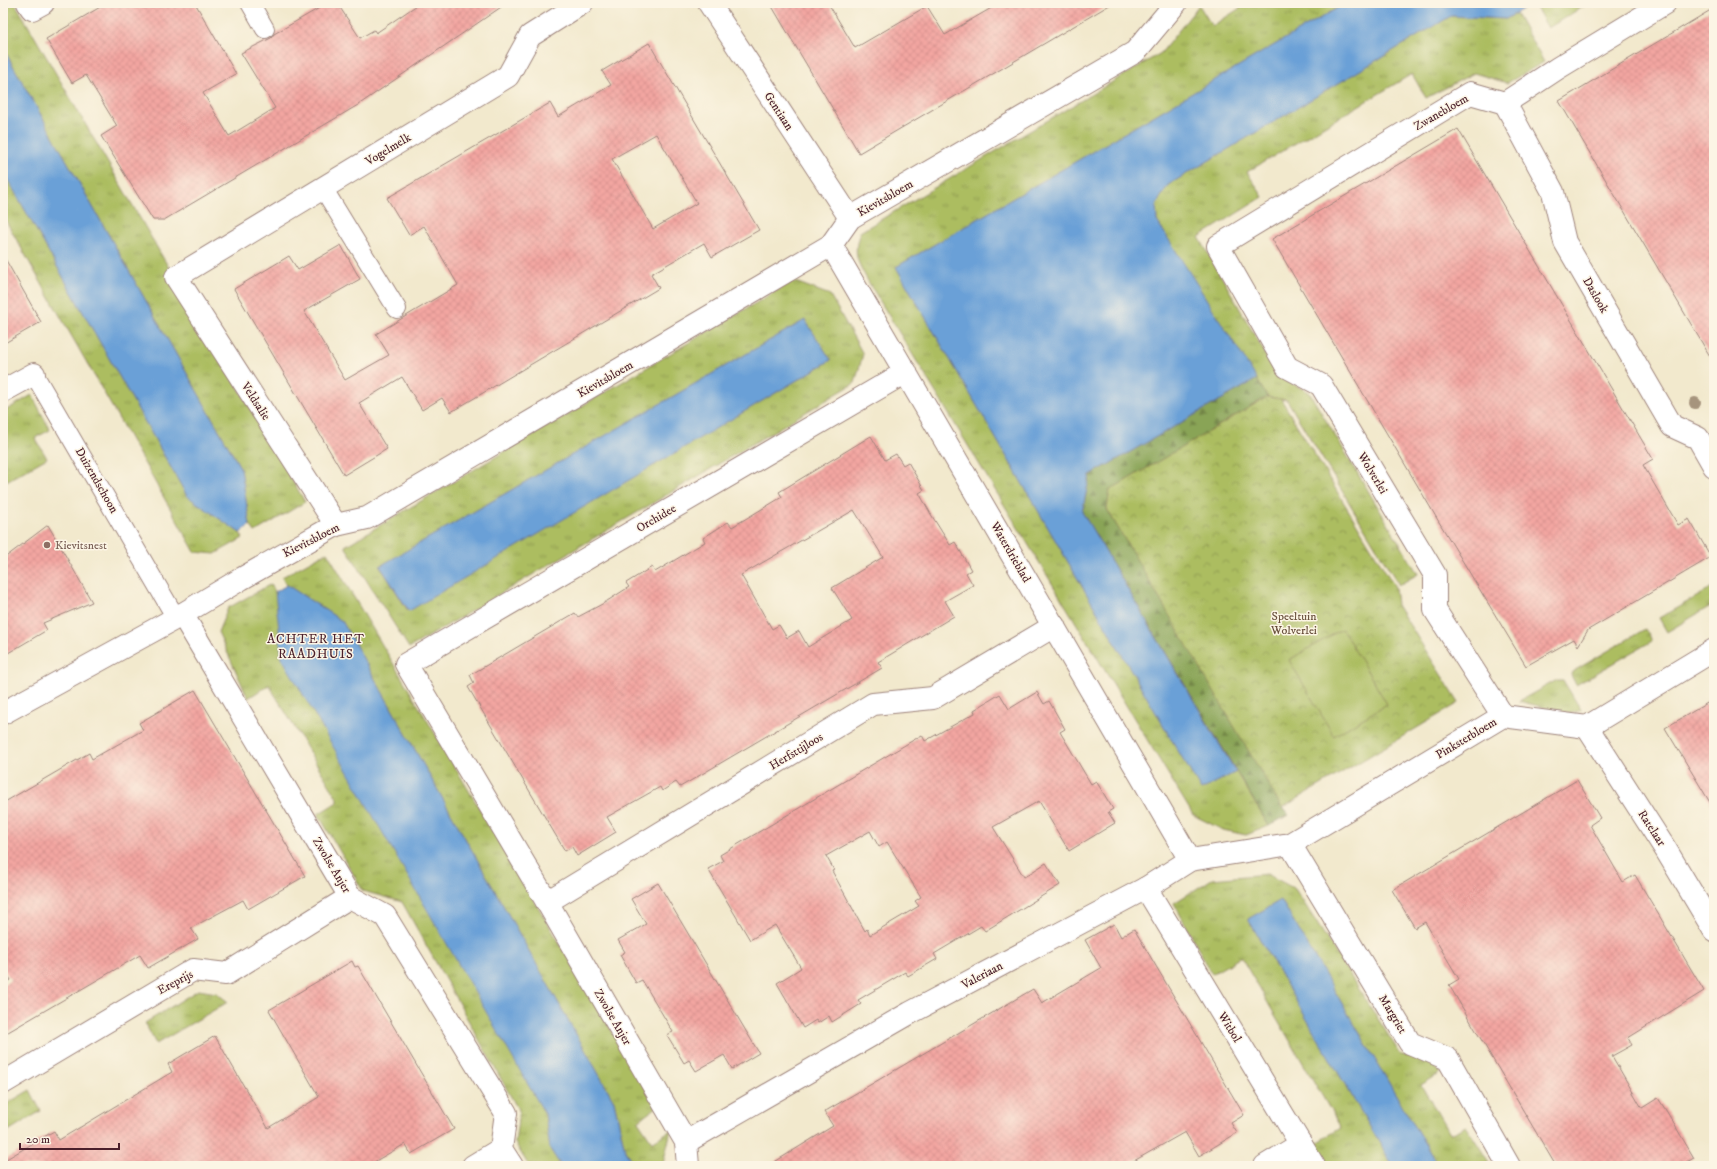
<svg xmlns="http://www.w3.org/2000/svg" width="1717" height="1169" viewBox="0 0 1717 1169" font-family="'IM FELL DW Pica',serif">
<style>
.grass{fill:url(#grass-tufts);stroke:#7b6e46;fill-rule:evenodd}
.forest{fill:url(#forest-firs);stroke:#6a6240}
.park{fill:url(#park-crowns);stroke:#7b6e46}
.pitch{fill:#acbd60;stroke:#7b6e46}
.water{fill:#6aa0d7;stroke:#5a6081}
.building{fill:url(#building-cross-hatch);fill-rule:evenodd}
.lines{fill:none;stroke-linecap:round;stroke-linejoin:round}
.service-casing{stroke:#9e847c;stroke-width:20}
.minor-casing{stroke:#9e847c;stroke-width:24}
.service{stroke:#fff;stroke-width:18}
.minor{stroke:#fff;stroke-width:22}
.tree{fill:#a6947d}
.education-dot{fill:#8d6e63;stroke:#fcf5e5;stroke-width:1.5}
.labels{text-anchor:middle;stroke-width:3;stroke-linejoin:round;paint-order:stroke}
.street-label{font-size:12px;fill:#4a1f2b;stroke:#fcf5e5}
.education-label{font-size:12px;fill:#785e54;stroke:#fcf5e5;text-anchor:start}
.park-label{font-size:12px;fill:#674e3b;stroke:#fcf5e5}
.neighbourhood-label{font-size:13px;letter-spacing:1px;fill:#4a1f2b;stroke:#fcf5e5}
</style>
<defs>
<pattern id="grass-tufts" width="24" height="20" patternUnits="userSpaceOnUse"><rect width="24" height="20" fill="#acbd60"/><path d="M3 7l-1-3M5 7V3M7 7l1-3M15 17l-1-3M17 17v-4M19 17l1-3" fill="none" stroke="#8e994f"/></pattern>
<pattern id="forest-firs" width="22" height="20" patternUnits="userSpaceOnUse"><rect width="22" height="20" fill="#89a456"/><path d="M5 1l3.5 6h-7zM16 11l3.5 6h-7z" fill="#728547"/></pattern>
<pattern id="park-crowns" width="20" height="18" patternUnits="userSpaceOnUse"><rect width="20" height="18" fill="#acbd60"/><path d="M2 6a3 3 0 1 1 6 0M12 15a3 3 0 1 1 6 0" fill="none" stroke="#8e994f"/></pattern>
<pattern id="building-cross-hatch" width="8" height="8" patternUnits="userSpaceOnUse"><rect width="8" height="8" fill="#f3a6a1"/><path d="M0 0l8 8M0 8l8-8" fill="none" stroke="#d28e8b"/></pattern>
</defs>
<rect width="100%" height="100%" fill="#fcf5e5"/>
<filter id="ink" filterUnits="userSpaceOnUse"><feTurbulence type="fractalNoise" baseFrequency=".025" numOctaves="2"/><feDisplacementMap in="SourceGraphic" scale="8" xChannelSelector="R" yChannelSelector="G"/><feConvolveMatrix kernelMatrix="1 2 1 2 8 2 1 2 1" color-interpolation-filters="sRGB"/></filter>
<filter id="wash" filterUnits="userSpaceOnUse"><feTurbulence type="fractalNoise" baseFrequency=".012" numOctaves="4" result="noise"/><feDisplacementMap in="SourceGraphic" scale="16" xChannelSelector="R" yChannelSelector="G"/><feGaussianBlur stdDeviation="0.9" result="paint"/><feColorMatrix in="noise" values="0 0 0 0 0 0 0 0 0 0 0 0 0 0 0 0 0 1.4 0 .05"/><feComposite in="paint" operator="in"/></filter>
<g filter="url(#wash)">
<rect width="100%" height="100%" fill="#f2e9cd"/>
<g class="grass">
<polygon points="3,3 15,3 305,502 255,532 250,525 241,469 3,48"/>
<path d="M1248 3H1346L896 267 1201 790 1236 772 1269 826 1246 835 1223 830 1193 815 869 283C858 262 852 256 860 232L1161 53 1199 5 1212 26Z"/>
<polygon points="1533,3 1589,3 1548,28"/>
<polygon points="1516,13 1544,62 1507,83 1474,73 1426,98 1412,74 1247,172 1263,197 1199,237 1274,369 1279,377 1309,392 1418,574 1399,585 1287,400 1267,397 1157,221 1156,205 1168,185 1451,16 1506,19"/>
<polygon points="3,171 187,496 240,533 243,538 215,554 195,552 3,216"/>
<path d="M793 281 830 295 863 354 855 383 409 648 345 546ZM805 320 831 360 408 611 380 566Z"/>
<polygon points="32,395 50,430 35,438 47,458 3,483 3,412"/>
<polygon points="327,552 657,1107 638,1121 652,1142 671,1130 663,1164 664,1166 634,1166 625,1150 614,1101 342,621 287,585 282,577"/>
<polygon points="271,584 545,1114 550,1149 561,1166 529,1166 515,1143 519,1111 402,902 363,891 318,814 339,801 269,685 248,698 218,632 228,608"/>
<polygon points="1714,587 1714,604 1667,632 1659,618"/>
<polygon points="1645,629 1652,641 1576,685 1571,675 1572,672"/>
<polygon points="1557,680 1563,680 1581,710 1569,714 1519,701"/>
<polygon points="1267,874 1295,889 1401,1055 1423,1058 1441,1073 1421,1085 1450,1134 1466,1126 1489,1162 1481,1166 1438,1166 1281,900 1248,919 1393,1166 1326,1166 1314,1144 1341,1128 1241,957 1212,974 1174,903 1212,879"/>
<polygon points="198,990 217,993 228,1002 156,1044 145,1023"/>
<polygon points="30,1090 41,1111 3,1134 3,1106"/>
</g>
<polygon class="forest" points="1257,379 1267,397 1110,490 1107,509 1288,815 1269,826 1082,512 1090,475"/>
<polygon class="park" points="1267,397 1281,399 1395,587 1397,605 1459,703 1282,808 1107,509 1110,490"/>
<polygon class="pitch" points="1342,629 1387,704 1334,736 1289,660"/>
<g class="water">
<polygon points="1346,3 1533,3 1506,19 1451,16 1168,185 1156,205 1157,221 1257,379 1090,475 1082,512 1236,772 1201,790 896,267"/>
<polygon points="3,48 241,469 250,525 240,533 187,496 3,171"/>
<polygon points="805,320 831,360 409,611 380,566"/>
<polygon points="287,585 342,621 614,1101 625,1150 634,1166 561,1166 550,1149 545,1114 282,658 275,592"/>
<polygon points="1281,900 1438,1166 1393,1166 1248,919"/>
</g>
<g id="blocks">
<g class="building">
<polygon points="107,3 195,3 236,74 203,93 229,136 275,108 241,53 271,38 274,34 328,3 337,3 360,38 374,30 376,33 420,3 507,3 358,105 164,220 153,220 101,136 117,126 86,75 72,83 46,39"/>
<polygon points="770,3 828,3 855,48 927,6 945,35 1000,3 1113,3 859,153"/>
<polygon points="1714,8 1714,363 1559,101"/>
<path d="M649 43 759 230 712 257 704 243 651 274 659 288 451 412 442 398 422 410 402 377 359 403 387 449 344 475 234 289 289 256 298 270 341 245 360 279 304 311 345 380 389 355 376 334 458 285 424 226 409 235 387 198 550 103 558 117 611 85 602 71ZM656 134 697 203 653 229 612 159Z"/>
<polygon points="1458,129 1653,459 1643,465 1678,525 1689,519 1711,557 1588,630 1578,646 1574,639 1526,666 1439,522 1272,239"/>
<polygon points="3,255 41,322 3,344"/>
<path d="M871 436 885 460 896 454 903 465 908 462 924 490 919 493 932 516 950 545 955 542 971 570 966 573 973 585 945 601 954 616 878 662 882 668 680 787 676 782 662 791 660 787 607 817 616 832 577 856 572 847 565 851 468 687 474 683 470 675 575 613 578 617 604 603 629 587 626 583 652 567 655 572 705 542 703 538 728 522 732 527 782 497 779 492ZM854 510 883 557 832 588 852 620 808 647 799 631 787 638 779 625 772 629 741 575Z"/>
<polygon points="48,525 92,602 43,623 47,630 3,656 3,559"/>
<polygon points="195,690 305,876 248,909 243,900 191,928 198,939 148,968 140,955 3,1035 3,985 11,980 3,968 3,803 89,753 92,759 143,730 139,723"/>
<path d="M1037 692 1044 704 1049 701 1065 729 1060 732 1091 784 1096 781 1113 809 1108 812 1115 823 1069 851 1039 801 993 827 1024 877 1046 863 1060 885 985 931 981 926 934 954 937 959 908 976 905 972 885 984 858 1000 861 1004 832 1022 829 1016 818 1023 816 1020 803 1028 777 983 801 968 775 925 750 940 708 869 723 861 720 855 922 735 925 741 975 713 974 710 1000 694 1009 709ZM870 831 879 847 887 842 921 897 915 901 919 906 870 935 867 929 865 931 832 871 834 870 826 856Z"/>
<polygon points="1714,699 1714,809 1665,728"/>
<polygon points="1577,780 1600,818 1590,825 1623,882 1635,875 1704,991 1628,1038 1632,1045 1612,1056 1642,1108 1658,1098 1667,1112 1694,1158 1679,1166 1556,1166 1449,985 1459,979 1425,922 1415,928 1392,890"/>
<polygon points="658,883 759,1053 732,1069 724,1055 696,1071 689,1060 684,1063 667,1035 673,1032 642,980 636,983 620,955 625,952 618,940 646,924 631,899"/>
<polygon points="1114,924 1121,937 1134,929 1244,1115 1231,1123 1237,1133 1199,1156 1185,1132 1125,1166 768,1166 833,1126 824,1112 1033,989 1042,1003 1101,968 1085,940"/>
<polygon points="352,961 355,967 358,966 454,1129 411,1154 405,1144 367,1166 3,1166 3,1161 54,1131 59,1140 172,1072 168,1064 215,1036 268,1128 319,1097 269,1010"/>
</g>
</g>
</g>
<g filter="url(#ink)">
<use href="#blocks" fill-opacity="0" stroke="#9e847c" stroke-width="1"/>
<g class="lines">
<g class="service-casing">
<g id="service">
<polyline points="250,3 265,29"/>
<polyline points="323,188 397,309"/>
<polyline points="34,374 176,618"/>
</g>
</g>
<g class="minor-casing">
<g id="minor">
<polyline points="28,3 32,9 43,3"/>
<polyline points="709,3 850,218"/>
<polyline points="1505,103 1553,192 1565,242 1672,426 1698,438 1714,466"/>
<polyline points="831,245 1190,860"/>
<polyline points="3,391 34,374"/>
<polyline points="336,525 176,277 508,76 530,36 582,3"/>
<polyline points="182,614 350,897 385,916 506,1113 501,1149 512,1166"/>
<polyline points="3,713 176,618 241,579 336,525 367,518 831,245 850,218 1135,52 1176,3"/>
<polyline points="1503,716 1435,610 1435,575 1321,385 1287,367 1218,246 1470,93 1505,103 1558,68 1665,3"/>
<polyline points="1587,727 1666,850 1714,930"/>
<polyline points="1290,844 1410,1043 1448,1059 1509,1166"/>
<polyline points="1146,888 1314,1166"/>
<polyline points="547,902 873,704 933,698 1054,626"/>
<polyline points="3,1083 193,970 226,974 350,897"/>
<polyline points="686,1142 910,1013 1146,888 1190,860 1290,844 1503,716 1587,727 1714,650"/>
<polyline points="473,1166 501,1149"/>
<polyline points="688,1166 686,1142 547,902 406,664 906,372"/>
<polyline points="1265,1166 1301,1144"/>
</g>
</g>
<use href="#service" class="service"/>
<use href="#minor" class="minor"/>
</g>
<circle class="tree" cx="1695" cy="403" r="6"/>
</g>
<circle class="education-dot" cx="47" cy="545" r="4"/>
<g class="labels">
<g class="street-label">
<text transform="translate(779 111) rotate(57)" y="4">Gentiaan</text>
<text transform="translate(1441 112) rotate(-30)" y="4">Zwanebloem</text>
<text transform="translate(388 149) rotate(-31)" y="4">Vogelmelk</text>
<text transform="translate(885 198) rotate(-30)" y="4">Kievitsbloem</text>
<text transform="translate(1596 295) rotate(60)" y="4">Daslook</text>
<text transform="translate(605 379) rotate(-30)" y="4">Kievitsbloem</text>
<text transform="translate(256 401) rotate(57)" y="4">Veldsalie</text>
<text transform="translate(1373 473) rotate(59)" y="4">Wolverlei</text>
<text transform="translate(97 480) rotate(60)" y="4">Duizendschoon</text>
<text transform="translate(656 518) rotate(-30)" y="4">Orchidee</text>
<text transform="translate(311 540) rotate(-27)" y="4">Kievitsbloem</text>
<text transform="translate(1011 552) rotate(60)" y="4">Waterdrieblad</text>
<text transform="translate(1466 738) rotate(-31)" y="4">Pinksterbloem</text>
<text transform="translate(796 751) rotate(-31)" y="4">Herfsttijloos</text>
<text transform="translate(1652 828) rotate(57)" y="4">Ratelaar</text>
<text transform="translate(332 865) rotate(59)" y="4">Zwolse Anjer</text>
<text transform="translate(982 975) rotate(-28)" y="4">Valeriaan</text>
<text transform="translate(175 982) rotate(-28)" y="4">Ereprijs</text>
<text transform="translate(1393 1014) rotate(59)" y="4">Margriet</text>
<text transform="translate(613 1017) rotate(60)" y="4">Zwolse Anjer</text>
<text transform="translate(1230 1027) rotate(59)" y="4">Witbol</text>
</g>
<g class="education-label">
<text x="55" y="549">Kievitsnest</text>
</g>
<g class="park-label">
<text x="1294" y="620">Speeltuin<tspan x="1294" dy="14">Wolverlei</tspan></text>
</g>
<g class="neighbourhood-label">
<text x="316" y="643">ACHTER HET<tspan x="316" dy="15">RAADHUIS</tspan></text>
</g>
</g>
<rect width="1717" height="1169" fill="none" stroke="#fcf5e5" stroke-width="16"/>
<path d="M20 1143v6h99v-6" fill="none" stroke="#4a1f2b" stroke-width="2"/>
<text x="26" y="1143" font-size="12" fill="#4a1f2b" stroke="#fcf5e5" stroke-width="3" paint-order="stroke">20 m</text>
</svg>
